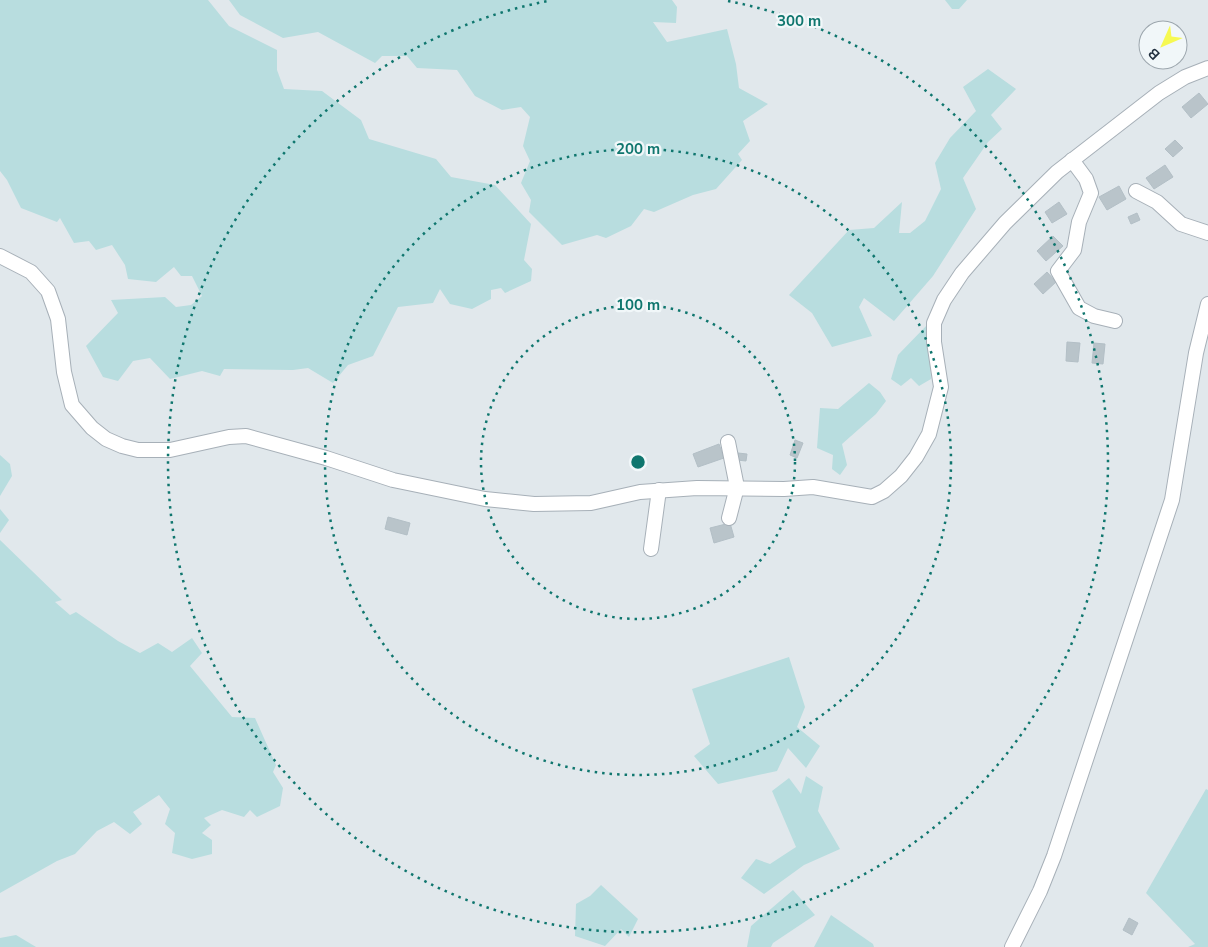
<svg xmlns="http://www.w3.org/2000/svg" width="1208" height="947" viewBox="0 0 1208 947" font-family="'Nunito Sans',sans-serif">
<style>
.green{fill:#b8dddf}
.building{fill:#b9c4ca;stroke:#b3bfc6}
.lines{fill:none;stroke-linecap:round;stroke-linejoin:round}
.minor-casing{stroke:#a7b0b8;stroke-width:16}
.minor{stroke:#fff;stroke-width:14}
.ring{fill:none;stroke:#0f766e;stroke-width:2.5;stroke-dasharray:2.5 5}
.centre{fill:#0f766e;stroke:#f1f7f9;stroke-width:2.5}
.ring-label{font-size:15px;text-anchor:middle;font-weight:bold;fill:#0f766e;stroke:#f1f7f9;stroke-width:4.5;stroke-linejoin:round;paint-order:stroke}
</style>
<rect width="100%" height="100%" fill="#e1e8ec"/>
<g class="green">
<polygon points="0,0 208,0 229,26 277,50 277,70 284,89 322,91 361,120 369,139 436,159 451,177 495,185 531,224 524,260 532,269 531,281 505,293 501,288 491,290 491,299 472,309 450,304 440,289 433,303 398,307 373,356 348,365 333,383 308,368 293,370 224,369 220,376 202,371 170,379 150,358 133,361 118,381 103,377 86,346 118,313 111,300 165,297 176,307 191,305 202,296 192,276 181,276 174,267 156,282 128,279 125,265 112,245 96,250 89,241 74,243 60,218 57,222 21,208 7,180 0,171"/>
<polygon points="229,0 672,0 677,7 676,23 653,22 667,42 727,29 736,64 739,88 768,104 743,121 750,141 738,154 742,160 716,189 693,195 654,212 644,209 631,226 606,238 597,235 562,245 529,212 531,200 521,183 530,161 523,146 530,117 521,107 502,110 475,96 457,70 417,68 407,56 382,56 375,63 318,32 283,38 240,15"/>
<polygon points="945,0 967,0 959,9 952,9"/>
<polygon points="988,69 1016,89 991,115 1002,129 988,142 963,178 976,209 933,276 894,321 864,298 859,307 872,336 832,347 812,313 789,295 849,230 874,228 902,202 899,233 910,233 925,221 941,189 935,163 950,138 976,111 963,87"/>
<polygon points="928,324 931,379 919,386 911,378 901,386 891,379 898,355"/>
<polygon points="869,383 880,392 886,401 876,414 842,444 847,465 840,475 832,469 833,455 817,448 820,408 838,409"/>
<polygon points="0,455 10,464 12,476 0,496"/>
<polygon points="0,509 9,520 0,533"/>
<polygon points="0,540 62,600 55,602 70,615 76,612 118,641 140,653 158,643 172,652 192,638 202,653 190,666 232,717 255,718 276,765 273,772 283,788 280,806 257,817 250,810 244,817 222,810 204,818 211,825 202,833 212,840 212,854 192,859 172,853 175,833 165,824 170,809 159,795 133,812 142,824 130,834 114,822 97,831 75,854 57,861 0,893"/>
<polygon points="789,657 805,707 797,727 820,746 806,768 788,748 777,771 718,784 694,756 710,744 692,689"/>
<polygon points="806,776 823,787 818,811 840,849 804,865 764,894 741,878 756,859 770,864 796,847 772,791 789,778 801,794"/>
<polygon points="1206,789 1208,790 1208,947 1188,947 1195,944 1146,893"/>
<polygon points="601,885 638,919 629,937 621,929 605,946 575,936 576,904 590,896"/>
<polygon points="793,890 815,915 773,943 771,947 747,947 751,926"/>
<polygon points="831,915 873,944 874,947 814,947"/>
<polygon points="16,935 36,947 0,947 0,938"/>
</g>
<g class="building">
<polygon points="1199,93 1208,104 1191,118 1182,107"/>
<polygon points="1175,140 1183,148 1173,157 1165,149"/>
<polygon points="1165,165 1173,177 1154,189 1146,178"/>
<polygon points="1119,186 1126,199 1107,210 1099,197"/>
<polygon points="1059,202 1067,214 1052,223 1045,212"/>
<polygon points="1137,213 1140,220 1131,224 1128,217"/>
<polygon points="1053,236 1063,246 1046,261 1037,251"/>
<polygon points="1047,272 1056,282 1043,294 1034,284"/>
<polygon points="1067,342 1080,343 1078,362 1066,361"/>
<polygon points="1094,343 1105,344 1103,364 1092,363"/>
<polygon points="795,440 803,443 797,458 790,455"/>
<polygon points="719,444 724,458 698,467 693,454"/>
<polygon points="738,453 747,454 746,461 737,460"/>
<polygon points="388,517 410,523 407,535 385,529"/>
<polygon points="730,523 734,537 714,543 710,528"/>
<polygon points="1129,918 1138,923 1132,935 1123,930"/>
</g>
<g class="lines">
<g class="minor-casing">
<g id="minor">
<polyline points="1072,160 1086,179 1091,193 1079,222 1074,250 1058,271 1079,308 1094,316 1115,321"/>
<polyline points="1136,191 1157,202 1181,224 1208,233"/>
<polyline points="0,256 31,272 48,291 58,319 64,372 72,405 92,428 106,439 122,446 138,450 170,450 229,437 246,436 326,458 393,480 485,499 534,504 591,503 640,492 697,488 784,489 813,487 872,497 884,491 901,476 916,457 929,434 941,387 934,342 934,323 944,300 962,273 1005,223 1057,172 1159,93 1185,77 1208,68"/>
<polyline points="728,442 737,487 729,518"/>
<polyline points="651,549 659,490"/>
<polyline points="1012,947 1040,891 1054,856 1172,500 1196,353 1208,304"/>
</g>
</g>
<use href="#minor" class="minor"/>
</g>
<g class="ring">
<circle cx="638" cy="462" r="157"/>
<circle cx="638" cy="462" r="313"/>
<path d="M728 1A470 470 0 1 1 548 1"/>
</g>
<circle cx="638" cy="462" r="8" class="centre"/>
<g class="ring-label">
<text x="799" y="26">300 m</text>
<text x="638" y="154">200 m</text>
<text x="638" y="310">100 m</text>
</g>
<g transform="translate(1163 45) rotate(225)"><circle r="24" fill="#f1f7f9" stroke="#9da7ae"/>
<path d="M0-4L9 19L0 12L-9 19Z" fill="#f6f952"/>
<text y="-8" font-size="14" font-weight="bold" text-anchor="middle" fill="#202f3e">B</text>
</g>
</svg>
